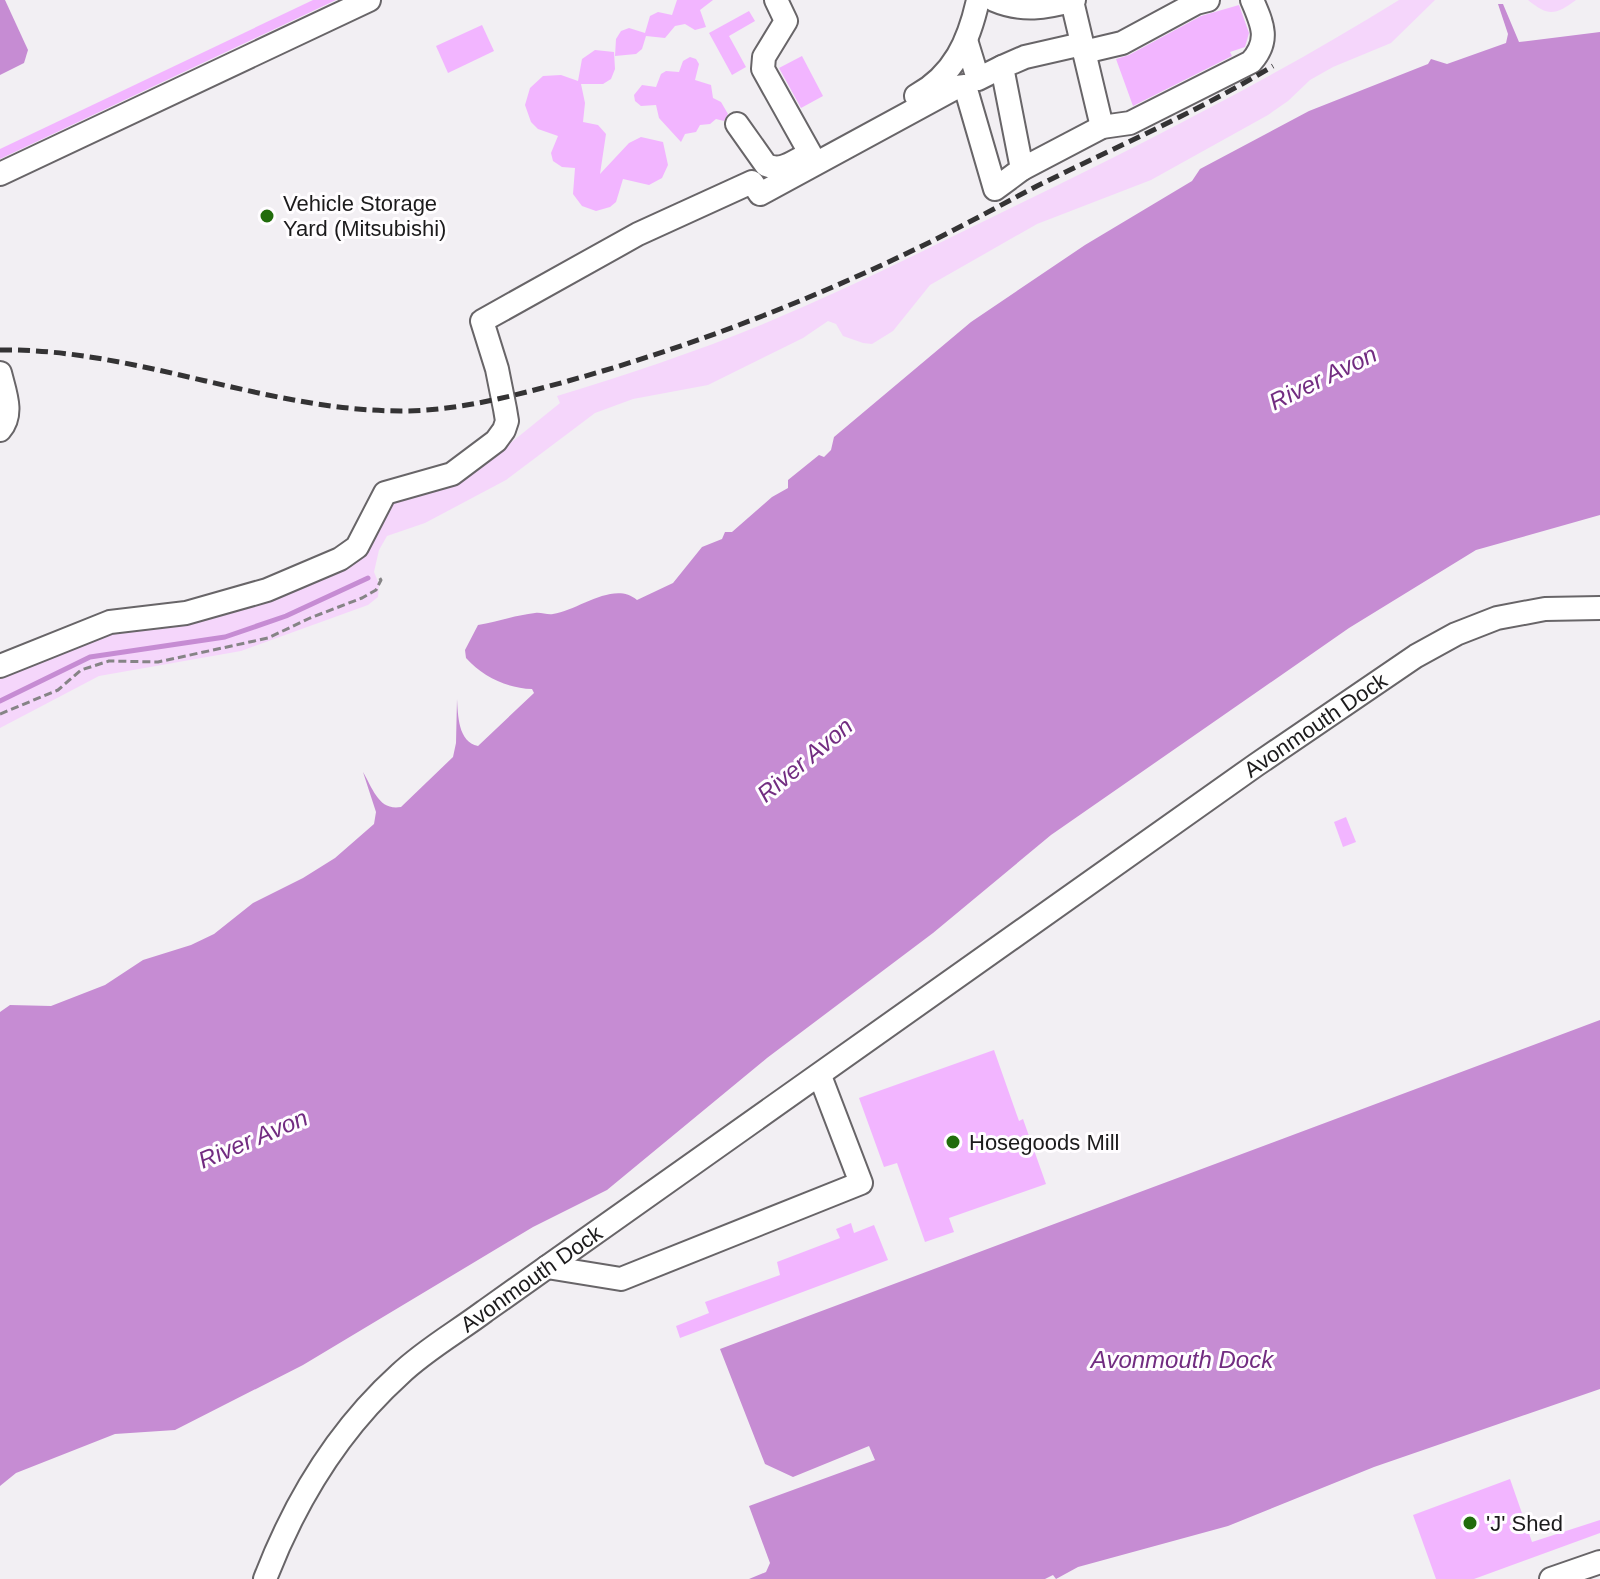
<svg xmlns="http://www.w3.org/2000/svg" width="1600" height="1579" viewBox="0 0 1600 1579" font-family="Arial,sans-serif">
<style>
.green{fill:#f5d6fb}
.water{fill:#c68cd3}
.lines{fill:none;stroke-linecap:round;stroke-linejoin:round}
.stream{stroke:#c68cd3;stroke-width:5}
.building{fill:#f2b5ff}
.minor-casing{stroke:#686568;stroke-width:26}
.path{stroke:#868486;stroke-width:3;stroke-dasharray:8 4;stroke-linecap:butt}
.minor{stroke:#fff;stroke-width:22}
.rail{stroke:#343334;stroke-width:5;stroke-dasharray:12 6;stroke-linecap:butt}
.poi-dot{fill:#216c0c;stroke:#fffdff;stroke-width:3}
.labels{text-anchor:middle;stroke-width:6;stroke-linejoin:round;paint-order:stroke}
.poi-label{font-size:22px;fill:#1c1b1c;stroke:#fffdff;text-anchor:start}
.street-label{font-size:22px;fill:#1c1b1c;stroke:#fffdff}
.water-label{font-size:24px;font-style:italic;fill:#722c81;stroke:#fffdff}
</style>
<rect width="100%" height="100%" fill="#f2eff3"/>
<g class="green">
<path d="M1399 0H1435L1391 43 1333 67 1310 80 1288 101 1268 115 1151 180 1037 224 930 285 893 331 872 344 863 343 843 336 836 324 828 321 803 338 708 385 633 399 595 413 506 480 425 523 387 536 379 550 374 572 379 584 378 597 368 605 241 651 99 676 0 728V676L86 637 338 569 385 501 503 449 560 403 557 396C628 374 699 351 768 322 852 287 933 246 1015 206 1146 142 1275 77 1399 0Z"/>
<path d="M1528 0H1576C1555 15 1549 17 1528 0Z"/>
</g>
<g class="water">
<polygon points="0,0 5,0 28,50 24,63 0,75"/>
<path d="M1498 4H1503L1519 42 1600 32V515L1476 550 1349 628 1051 835 933 933 767 1058 607 1190 533 1227 303 1365 175 1430 115 1434 16 1473 0 1486V1012L10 1005 51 1006 105 985 143 960 191 945 214 934 253 903 303 878 335 858 374 824 376 812 363 772C373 789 379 811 401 807L453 757 456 743 457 699C458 715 458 742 478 746L534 693 532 689C507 688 483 677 466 658L465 650 478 625C497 622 516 615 535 613 541 612 547 615 553 614 579 610 614 580 637 600L673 583 702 547 722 539 725 532H732L772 497 788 488V480L819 455 824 457 831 450 834 437 971 322 1085 245 1192 181 1200 169 1309 111 1428 64 1431 59 1447 64 1506 43 1508 34Z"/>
<polygon points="1600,1020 1600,1389 1374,1467 1228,1526 1078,1567 1056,1579 1053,1575 1045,1579 749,1579 766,1572 770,1563 749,1506 875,1460 869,1446 793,1477 765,1464 720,1349"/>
</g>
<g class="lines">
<polyline class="stream" points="0,701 90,657 225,637 286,616 368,578"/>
</g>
<g class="building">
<polygon points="313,0 336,0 0,159 0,149"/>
<polygon points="677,0 713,0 700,10 706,27 695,30 685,24 675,26 665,38 646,36 642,49 636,54 615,56 616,39 621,31 629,28 645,33 650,16 658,12 672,15"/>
<polygon points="1239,5 1249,33 1245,47 1230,52 1232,56 1133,106 1116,59 1129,55 1201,16"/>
<polygon points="749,11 755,21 729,36 746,67 732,75 709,33"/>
<polygon points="482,25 494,51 448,73 436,46"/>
<polygon points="595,50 614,52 615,69 611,79 603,84 581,84 585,103 583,122 598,125 606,134 600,174 629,143 641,137 663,142 668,165 662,178 649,185 623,179 616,202 610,207 596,211 582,206 573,194 575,168 562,167 553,161 551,153 558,136 538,129 531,122 525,105 530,88 543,76 561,75 578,81 582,59"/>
<polygon points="802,56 823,96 801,108 779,68"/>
<polygon points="690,57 696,59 699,64 695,80 711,85 713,98 721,102 728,114 724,121 716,119 710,124 700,125 696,132 685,134 681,142 659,118 656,105 641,106 635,101 634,95 642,85 656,87 661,74 666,71 679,72 683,61"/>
<polygon points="1346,817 1356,842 1343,847 1334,822"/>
<polygon points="994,1050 1019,1121 1023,1119 1046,1184 949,1218 954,1232 925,1242 897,1163 884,1167 859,1098"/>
<polygon points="851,1223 854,1233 874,1225 888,1260 680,1338 676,1326 709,1313 705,1302 780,1275 777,1262 840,1238 836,1229"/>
<polygon points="1510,1479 1532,1542 1600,1520 1600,1533 1474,1579 1436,1579 1413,1515"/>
</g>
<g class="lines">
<g class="minor-casing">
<g id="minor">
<polyline points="776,0 786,21 764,57 763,69 810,153"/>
<path d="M994 0C1022 12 1046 8 1074 0"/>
<polyline points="1072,1 1102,127"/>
<polyline points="966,40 978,79 1002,67"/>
<polyline points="1084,52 1122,43 1196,3 1208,0"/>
<path d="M916 96C954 75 969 41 978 0"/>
<path d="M737 124 766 165C781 172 791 163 805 156"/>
<polyline points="1022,169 1002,67 1025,57 1082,44"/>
<polyline points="0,174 369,0"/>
<path d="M0 373C5 393 14 414 0 430"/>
<path d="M0 666 110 622 186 613 267 590 340 559 357 547 385 493 452 474 496 441 504 430 507 421 505 409 497 369 482 321 638 234 752 182 760 194 957 87 965 86 995 189 1022 169 1102 127 1130 123 1251 62C1270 41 1263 25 1252 0"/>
<polyline points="547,1267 621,1279 861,1183 820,1076"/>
<path id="s1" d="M265 1579C295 1501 338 1430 400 1374 425 1350 457 1332 485 1311L1256 765 1416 656 1456 634 1497 618 1545 609 1600 608"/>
<polyline points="1551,1579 1600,1562"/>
</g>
</g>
<polyline class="path" points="0,714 58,690 81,670 109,661 158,662 268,638 310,618 362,598 376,590 381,580 379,577"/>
<use href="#minor" class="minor"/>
<path class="rail" d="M0 350C135 348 266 411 401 411 458 411 513 396 568 381 690 347 809 301 922 246 961 227 999 206 1037 186 1116 147 1197 112 1273 66"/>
</g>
<g class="poi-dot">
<circle cx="267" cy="216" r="8"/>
<circle cx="953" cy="1142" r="8"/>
<circle cx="1470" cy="1523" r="8"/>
</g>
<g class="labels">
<g class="poi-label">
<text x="283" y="211">Vehicle Storage<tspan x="283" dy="25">Yard (Mitsubishi)</tspan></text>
<text x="969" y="1150">Hosegoods Mill</text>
<text x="1486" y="1531">'J' Shed</text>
</g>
<g class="street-label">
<text dy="8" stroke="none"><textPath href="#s1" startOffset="1370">Avonmouth Dock</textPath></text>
<text dy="8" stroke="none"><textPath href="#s1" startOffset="410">Avonmouth Dock</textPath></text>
</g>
<g class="water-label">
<text transform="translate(1323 378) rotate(-26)" y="8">River Avon</text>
<text transform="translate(805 760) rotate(-40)" y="8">River Avon</text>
<text transform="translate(253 1139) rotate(-23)" y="8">River Avon</text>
<text x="1182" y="1368">Avonmouth Dock</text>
</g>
</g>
</svg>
